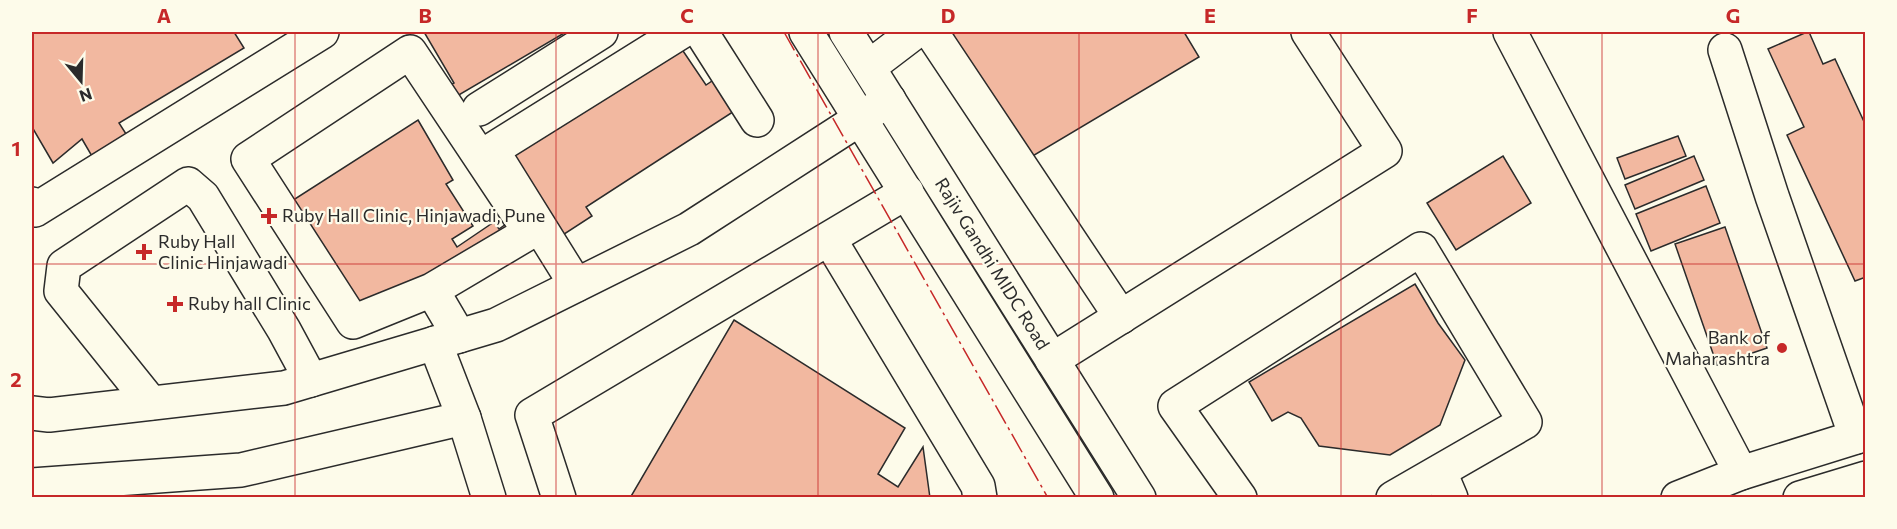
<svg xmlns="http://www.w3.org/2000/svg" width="1897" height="529" viewBox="0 0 1897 529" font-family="Commissioner,sans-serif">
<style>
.building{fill:#f2b8a0;stroke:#2b2b2b;stroke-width:1.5}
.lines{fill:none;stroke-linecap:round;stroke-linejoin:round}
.minor-casing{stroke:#2b2b2b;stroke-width:36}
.major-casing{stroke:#2b2b2b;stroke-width:36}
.minor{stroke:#fdfbea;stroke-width:33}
.major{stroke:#fdfbea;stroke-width:33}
.power{stroke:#c62828;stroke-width:1.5;stroke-dasharray:21 4.5 3 4.5;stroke-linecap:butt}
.grid{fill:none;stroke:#c62828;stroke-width:1.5;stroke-opacity:0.55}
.poi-dot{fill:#c62828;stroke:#fdfbea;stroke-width:2}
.labels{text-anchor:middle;stroke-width:4.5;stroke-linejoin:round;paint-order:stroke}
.poi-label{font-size:18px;fill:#2b2b2b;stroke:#fdfbea;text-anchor:start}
.street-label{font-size:18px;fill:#2b2b2b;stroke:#fdfbea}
.neatline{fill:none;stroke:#c62828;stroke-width:2}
.grid-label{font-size:20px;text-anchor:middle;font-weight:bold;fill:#c62828}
</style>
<rect width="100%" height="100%" fill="#fdfbea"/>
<g class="building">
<polygon points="32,32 234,32 244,48 119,123 128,137 93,158 82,139 53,163 32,127"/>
<polygon points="424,32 566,32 452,99 445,88 454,83"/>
<polygon points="957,32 1184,32 1199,57 1026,160 951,35"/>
<polygon points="1807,32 1809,32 1823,64 1835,59 1866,126 1866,277 1855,281 1787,135 1804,127 1768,49"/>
<polygon points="679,45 706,85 718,77 739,108 586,207 592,216 552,242 504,159"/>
<polygon points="418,120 453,180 446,184 473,226 452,239 457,247 494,222 499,229 506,224 513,234 438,283 359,314 287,204"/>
<polygon points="1678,136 1686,156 1625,179 1617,158"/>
<polygon points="1503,156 1531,203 1456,250 1427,203"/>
<polygon points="1694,156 1704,180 1635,209 1625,185"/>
<polygon points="1706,186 1720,223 1651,251 1636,214"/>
<polygon points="1725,227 1767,348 1717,365 1675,244"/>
<polygon points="1415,284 1438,323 1465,360 1440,425 1390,455 1319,446 1301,418 1288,412 1272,421 1249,382"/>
<polygon points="734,320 905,428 878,474 898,487 923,447 930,498 630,498"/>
</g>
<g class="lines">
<g class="minor-casing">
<g id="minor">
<polyline points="701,32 757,120"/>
<polyline points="931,32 1121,317"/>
<polyline points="1510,32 1741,473"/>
<polyline points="1725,50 1772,196 1856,437"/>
<polyline points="869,67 915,32"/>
<polyline points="479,109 601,32"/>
<polyline points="32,204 35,210 322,32"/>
<polyline points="830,240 978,486 980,498"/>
<polyline points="576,285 492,150 681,32"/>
<polyline points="432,290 530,232 410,52 248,159 353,322 432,290 459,336"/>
<polyline points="435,343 464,418 489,498"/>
<polyline points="1052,360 1385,151 1308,32"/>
<polyline points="151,403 61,291 64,266 188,184 203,197 284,330 311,380"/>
<polyline points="32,413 49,415 284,388 496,325 689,229 889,100"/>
<polyline points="1440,472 1451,498"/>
<polyline points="32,485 241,470 464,418"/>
<polyline points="559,498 532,415 907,192"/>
<polyline points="1240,498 1175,406 1421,249 1525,422 1393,498"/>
</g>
</g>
<g class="major-casing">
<g id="major">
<polyline points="806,32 1097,498"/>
<polyline points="846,32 1139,498"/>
<polyline points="1678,498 1741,473 1866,434"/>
<polyline points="1800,498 1866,478"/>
</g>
</g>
<use href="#minor" class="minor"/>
<use href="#major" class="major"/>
<polyline class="power" points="784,32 1048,498"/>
</g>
<path class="grid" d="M295 32V498M556 32V498M818 32V498M1079 32V498M1341 32V498M1602 32V498M32 264H1866"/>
<g class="poi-dot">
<path d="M266 207h6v6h6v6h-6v6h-6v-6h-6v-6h6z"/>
<path d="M141 243h6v6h6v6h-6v6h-6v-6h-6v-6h6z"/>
<path d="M172 295h6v6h6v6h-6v6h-6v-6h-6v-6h6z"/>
<circle cx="1782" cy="348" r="6"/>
</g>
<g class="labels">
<g class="poi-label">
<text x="282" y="222">Ruby Hall Clinic, Hinjawadi, Pune</text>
<text x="158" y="248">Ruby Hall<tspan x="158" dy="21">Clinic Hinjawadi</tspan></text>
<text x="188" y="310">Ruby hall Clinic</text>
<text x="1770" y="344" text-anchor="end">Bank of<tspan x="1770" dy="21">Maharashtra</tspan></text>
</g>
<g class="street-label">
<text transform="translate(992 264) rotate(58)" y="6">Rajiv Gandhi MIDC Road</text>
</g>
</g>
<rect width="1897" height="529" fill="none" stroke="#fdfbea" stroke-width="66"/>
<g transform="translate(81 81) rotate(161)" stroke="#fdfbea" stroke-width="4.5" paint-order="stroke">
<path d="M0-4.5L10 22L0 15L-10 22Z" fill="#2b2b2b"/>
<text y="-9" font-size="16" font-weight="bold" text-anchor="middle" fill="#2b2b2b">N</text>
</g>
<rect x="33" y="33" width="1831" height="463" class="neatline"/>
<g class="grid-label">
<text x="164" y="23">A</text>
<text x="425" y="23">B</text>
<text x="687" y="23">C</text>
<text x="948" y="23">D</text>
<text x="1210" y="23">E</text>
<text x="1472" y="23">F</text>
<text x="1733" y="23">G</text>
<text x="16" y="156">1</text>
<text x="16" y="387">2</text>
</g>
</svg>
